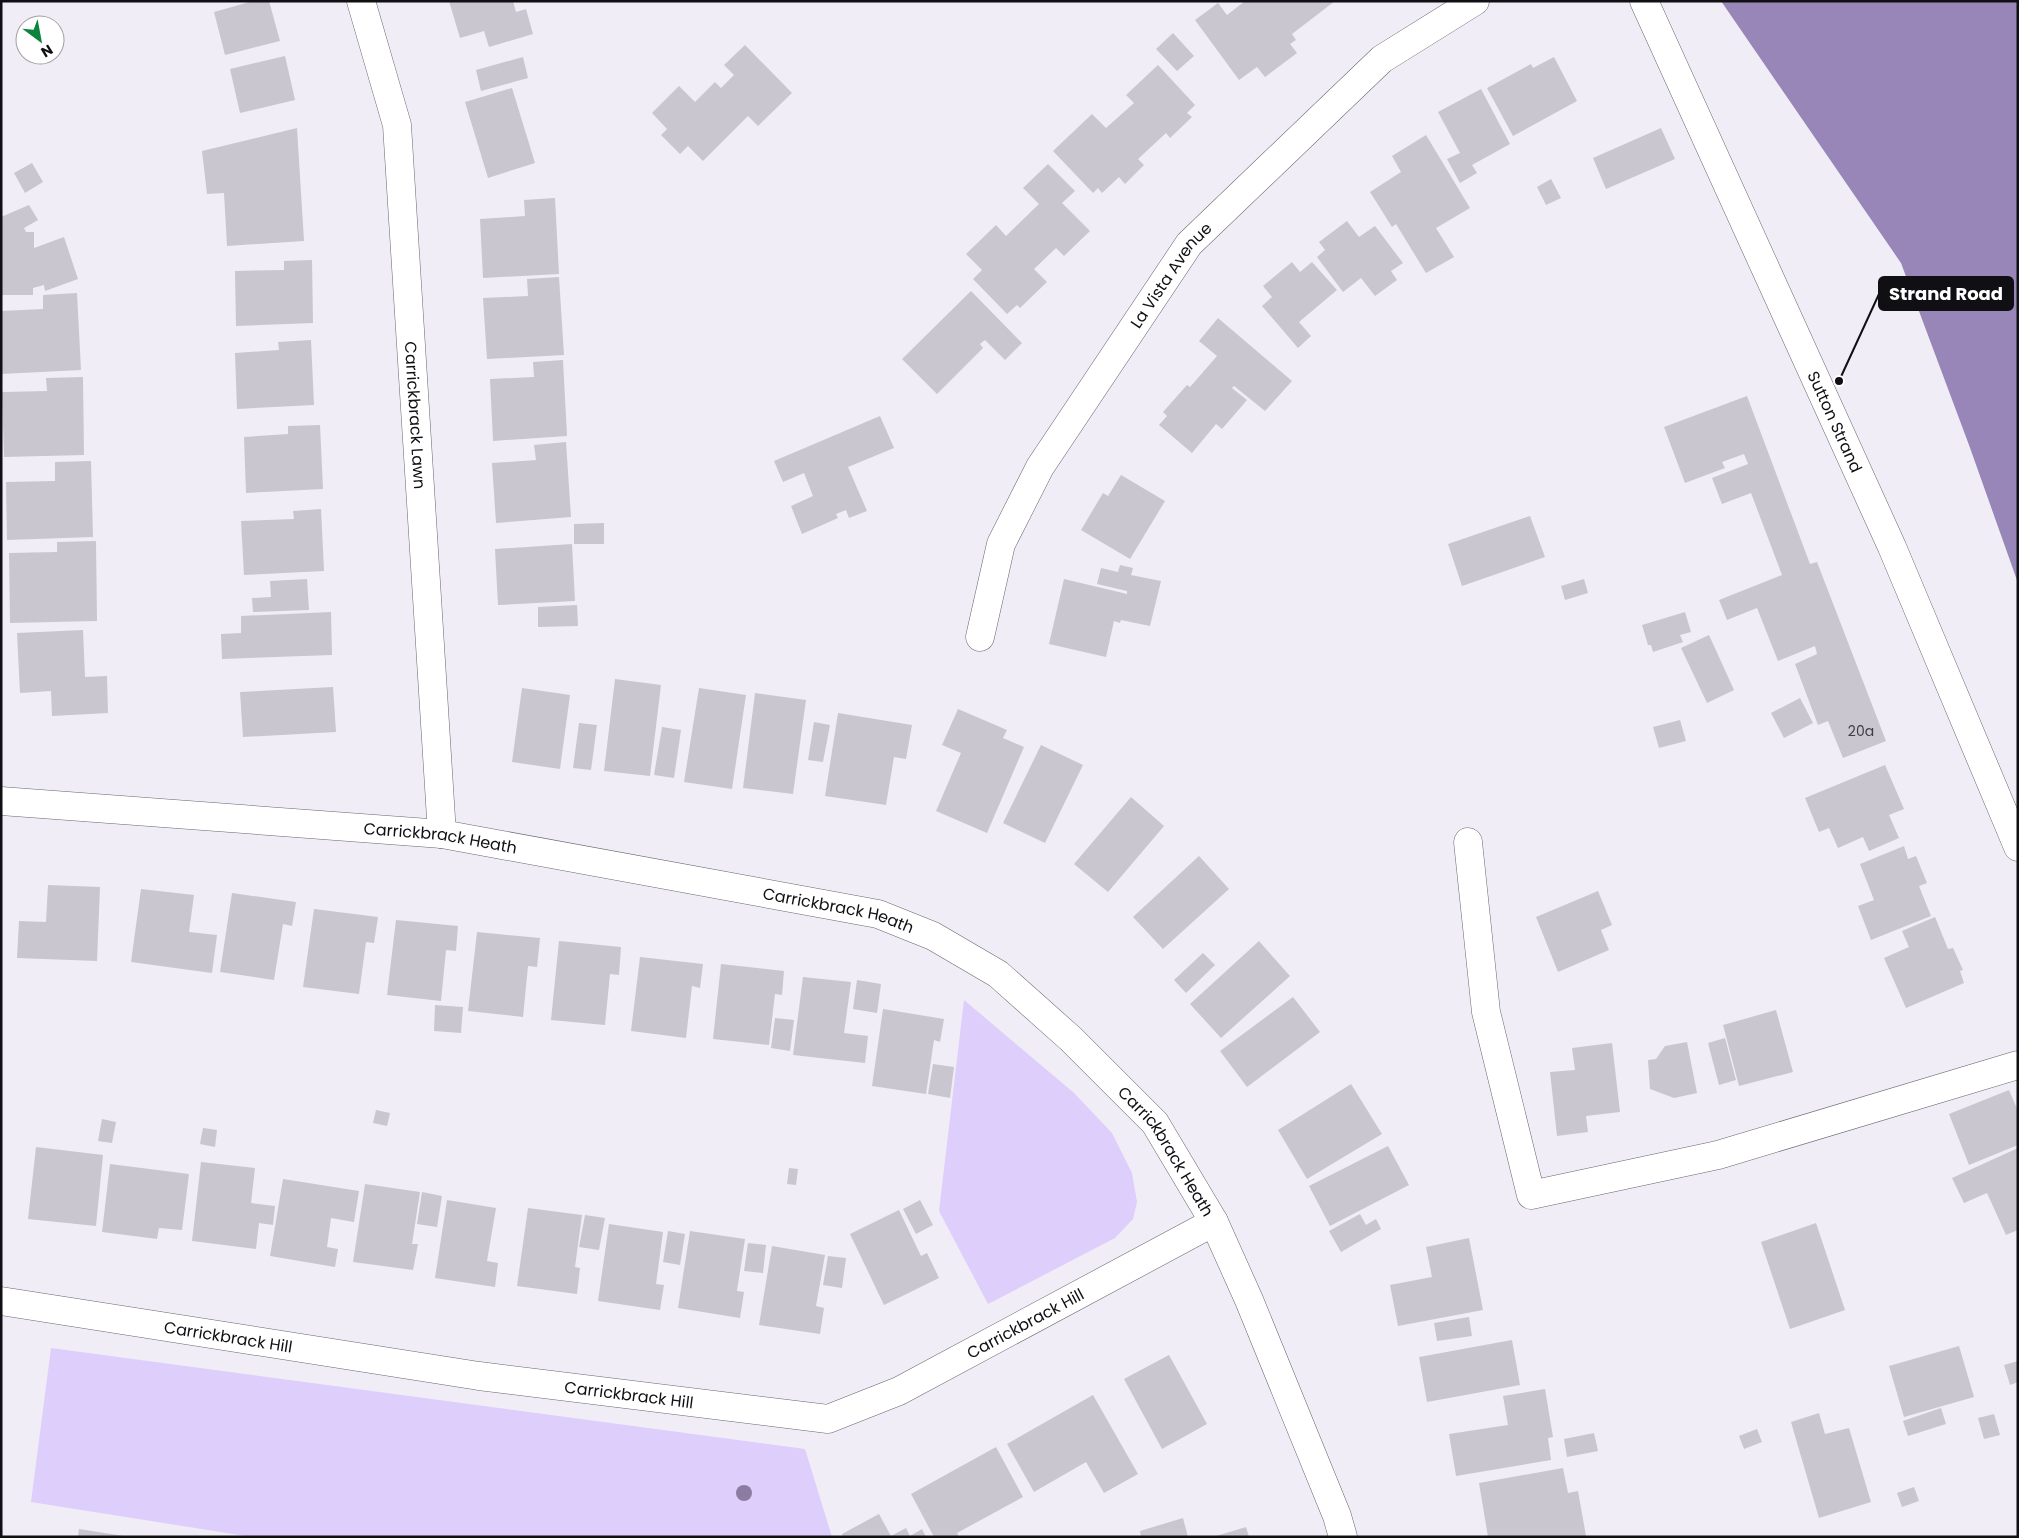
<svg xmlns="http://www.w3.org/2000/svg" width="2019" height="1538" viewBox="0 0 2019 1538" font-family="Poppins,sans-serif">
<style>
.green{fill:#ddcefc}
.water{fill:#9786b7}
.building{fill:#c9c6cf}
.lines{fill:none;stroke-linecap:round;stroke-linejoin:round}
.minor-casing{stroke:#69666f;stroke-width:29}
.tertiary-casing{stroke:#69666f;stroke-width:29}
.minor{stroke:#fff;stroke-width:28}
.tertiary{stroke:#fff;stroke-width:28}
.tree{fill:#8c7ca2}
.labels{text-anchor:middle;stroke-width:4;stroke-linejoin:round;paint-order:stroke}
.number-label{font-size:14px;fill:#3e3d42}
.street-label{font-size:16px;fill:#100f13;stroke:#fff}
.leader{fill:none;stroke:#100f13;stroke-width:2}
.callout-dot{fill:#100f13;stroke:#fff;stroke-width:2}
.callout{fill:#100f13;stroke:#100f13;stroke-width:2}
.callout-label{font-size:18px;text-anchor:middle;font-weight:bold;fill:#fff}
</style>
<rect width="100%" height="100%" fill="#f0edf7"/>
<g class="green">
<polygon points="964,1000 1074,1093 1112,1133 1132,1173 1137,1202 1133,1219 1115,1238 988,1304 939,1211"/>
<polygon points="51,1348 805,1449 832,1537 252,1537 31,1502"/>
</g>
<polygon class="water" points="1721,1 2018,1 2018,583 1969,445 1901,263"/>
<g class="building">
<polygon points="253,1 269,1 280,41 225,55 214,12"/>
<polygon points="449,1 513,1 516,12 526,9 533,34 489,47 484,31 460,38"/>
<polygon points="1245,1 1335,1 1292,34 1296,40 1290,44 1297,53 1265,77 1257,67 1239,80 1195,20 1218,3 1227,15"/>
<polygon points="1173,33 1194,56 1177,71 1156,49"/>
<polygon points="745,45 792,93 758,126 748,116 703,161 688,146 680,154 661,135 667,129 652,113 679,86 695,102 715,82 721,88 734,75 724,65"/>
<polygon points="285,56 295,100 240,113 230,69"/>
<polygon points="523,57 528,78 481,91 476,70"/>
<polygon points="1554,57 1577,101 1513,136 1487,88 1531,64 1533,68"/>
<polygon points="1158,65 1195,105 1187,113 1192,117 1170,138 1166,133 1138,159 1144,165 1125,184 1119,177 1102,193 1098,188 1093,193 1053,151 1092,114 1106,128 1134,103 1126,95"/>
<polygon points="512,88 535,163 488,178 465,102"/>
<polygon points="1481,89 1510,144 1472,165 1477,173 1460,183 1447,159 1460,153 1438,112"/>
<polygon points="297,128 304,241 227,246 224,193 207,194 202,151"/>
<polygon points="1661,128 1675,159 1606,189 1593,158"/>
<polygon points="1426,135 1470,208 1436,228 1454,257 1426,273 1396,224 1392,227 1370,192 1401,172 1392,156"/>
<polygon points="32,163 43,182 25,193 14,173"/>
<polygon points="1048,164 1075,191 1062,203 1090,231 1064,256 1056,248 1034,269 1047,282 1020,308 1017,305 1007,314 973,279 982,270 966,254 996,225 1006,236 1039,204 1023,188"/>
<polygon points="1551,179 1561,198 1546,205 1537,187"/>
<polygon points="555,198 559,274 483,278 480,219 525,216 524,200"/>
<polygon points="29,205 38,220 24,228 26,232 34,232 34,248 64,237 78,279 45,291 44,285 33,288 33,295 1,295 1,217"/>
<polygon points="1347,221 1359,237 1375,226 1403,263 1391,271 1397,280 1375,296 1361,278 1343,292 1317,257 1325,250 1319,242"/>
<polygon points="312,260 313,323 236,326 235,271 284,270 284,261"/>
<polygon points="1292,262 1300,272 1312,262 1337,290 1299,322 1311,336 1298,348 1262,306 1272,297 1263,286"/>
<polygon points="559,277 564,355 487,359 483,298 528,296 527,279"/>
<polygon points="971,291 1022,343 1005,360 985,340 980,344 983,348 937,394 902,359"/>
<polygon points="77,293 81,370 1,374 1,311 43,309 43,295"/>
<polygon points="1218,318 1292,381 1265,411 1234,386 1232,388 1247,400 1222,429 1216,424 1192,453 1159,425 1167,416 1163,412 1187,385 1190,387 1217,356 1199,341"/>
<polygon points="311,340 314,405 237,409 235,353 279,350 278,342"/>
<polygon points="563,360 567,436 493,441 490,379 534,377 533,362"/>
<polygon points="83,377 84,455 4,457 2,392 47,391 46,378"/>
<polygon points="1747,396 1810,564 1817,562 1886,741 1843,758 1828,721 1818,725 1795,664 1817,654 1815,646 1778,661 1757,608 1727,620 1719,600 1782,575 1751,493 1722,504 1712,478 1748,464 1744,454 1722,462 1725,468 1685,483 1664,427"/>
<polygon points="880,416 894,448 848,467 867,511 849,518 846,510 836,514 838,518 802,534 791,506 813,496 804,473 783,482 774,461"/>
<polygon points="320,425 323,489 246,493 244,437 288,434 288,426"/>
<polygon points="566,442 571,517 496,523 492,463 536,460 534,445"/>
<polygon points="91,461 93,537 7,540 6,482 55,481 55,462"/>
<polygon points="1121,475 1165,501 1130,559 1081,530 1103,493 1108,496"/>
<polygon points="321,509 324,571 244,575 241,521 294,519 293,511"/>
<polygon points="1530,516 1545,557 1462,586 1448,544"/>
<polygon points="604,523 604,544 574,544 574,524"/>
<polygon points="96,541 97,621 10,623 9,553 57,552 57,542"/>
<polygon points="572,544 575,601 498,605 495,549"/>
<polygon points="1120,565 1133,568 1131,575 1161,581 1150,626 1121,620 1120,623 1114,621 1106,657 1049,644 1064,579 1127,594 1127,591 1097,584 1101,568 1118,572"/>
<polygon points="307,579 309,610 253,612 252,598 271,597 270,581"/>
<polygon points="1584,579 1588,593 1565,600 1561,586"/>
<polygon points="577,605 578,626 538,627 538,607"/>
<polygon points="331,612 332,655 222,659 221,634 241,633 241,616"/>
<polygon points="1685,612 1691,632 1680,635 1683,642 1653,652 1651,645 1648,645 1642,625"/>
<polygon points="83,630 85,677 107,676 108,713 52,716 51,691 20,693 17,633"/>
<polygon points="1709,635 1734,690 1707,703 1681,648"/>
<polygon points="615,679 661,685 650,776 604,771"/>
<polygon points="333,687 336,732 243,737 240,692"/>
<polygon points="522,688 570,695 560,769 512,762"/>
<polygon points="699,688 746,695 732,789 684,782"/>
<polygon points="755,693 806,700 793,794 743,788"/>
<polygon points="1800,698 1813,723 1784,738 1771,713"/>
<polygon points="958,709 1007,730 1003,738 1024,747 987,833 936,811 961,753 942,745"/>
<polygon points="838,713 912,725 906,759 894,757 886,805 825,796"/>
<polygon points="1680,720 1686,741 1659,748 1653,727"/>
<polygon points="814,722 830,725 823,762 808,760"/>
<polygon points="579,723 597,725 591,770 573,768"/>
<polygon points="662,727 681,730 674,778 654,775"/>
<polygon points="1041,745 1083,765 1045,843 1003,823"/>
<polygon points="1885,765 1904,809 1889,815 1899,838 1869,851 1863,837 1838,848 1829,828 1819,832 1805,798"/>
<polygon points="1131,797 1164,826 1108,892 1074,864"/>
<polygon points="1904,846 1908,859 1916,856 1927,883 1919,886 1931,916 1871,940 1858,906 1874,900 1860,864"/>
<polygon points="1199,856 1229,889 1163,949 1133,917"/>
<polygon points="48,885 100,887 97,961 17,958 19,921 46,922"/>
<polygon points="141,889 194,895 189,932 217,935 212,973 131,962"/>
<polygon points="1598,891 1612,925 1601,930 1609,950 1558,972 1536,917"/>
<polygon points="232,893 296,902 292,926 283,924 274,980 220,972"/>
<polygon points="314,909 378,917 374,943 366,942 359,994 303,987"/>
<polygon points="1935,917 1948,949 1953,948 1963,970 1960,971 1964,983 1906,1008 1884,958 1909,947 1902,931"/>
<polygon points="396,920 458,926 456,951 446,950 441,1001 387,995"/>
<polygon points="477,932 540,938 537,967 528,966 523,1017 468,1011"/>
<polygon points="559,941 621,947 619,975 610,974 605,1025 551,1020"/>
<polygon points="1259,941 1290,976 1221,1038 1190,1004"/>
<polygon points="1203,953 1215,965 1186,993 1174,980"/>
<polygon points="640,957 703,964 700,988 692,986 686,1038 631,1031"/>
<polygon points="721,964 784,971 782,995 775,994 769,1045 713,1039"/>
<polygon points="803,977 851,982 844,1033 868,1036 865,1063 793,1055"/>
<polygon points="857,980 881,984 877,1013 853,1009"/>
<polygon points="1293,997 1320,1032 1247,1087 1220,1051"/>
<polygon points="435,1005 463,1007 461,1033 434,1031"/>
<polygon points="883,1009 944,1019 940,1042 934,1040 926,1094 872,1086"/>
<polygon points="1776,1010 1793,1072 1739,1086 1723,1025"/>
<polygon points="775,1018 794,1020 790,1051 771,1048"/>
<polygon points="1725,1038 1736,1080 1719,1085 1708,1043"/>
<polygon points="1687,1042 1697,1093 1674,1098 1650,1089 1648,1060 1656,1059 1665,1046"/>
<polygon points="1612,1043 1620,1112 1586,1116 1588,1132 1557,1136 1550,1072 1575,1070 1572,1048"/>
<polygon points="933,1064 954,1067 950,1098 928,1094"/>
<polygon points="1351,1084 1382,1134 1307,1179 1278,1130"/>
<polygon points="2009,1090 2018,1111 2018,1145 1969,1165 1949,1114"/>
<polygon points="376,1110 390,1113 387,1126 373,1123"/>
<polygon points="102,1119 116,1122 112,1143 98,1141"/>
<polygon points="203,1128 217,1130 215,1147 200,1144"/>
<polygon points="1388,1146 1409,1185 1330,1226 1309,1186"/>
<polygon points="36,1147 103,1155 96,1226 28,1219"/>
<polygon points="2018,1148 2018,1230 2006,1235 1987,1193 1964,1203 1952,1178"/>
<polygon points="201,1162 255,1168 251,1203 275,1206 273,1225 259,1223 256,1249 192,1241"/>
<polygon points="110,1164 189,1174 182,1230 159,1228 157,1239 102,1232"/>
<polygon points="789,1168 798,1169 796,1185 787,1184"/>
<polygon points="283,1179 359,1191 354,1222 331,1218 327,1247 338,1249 335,1267 270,1256"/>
<polygon points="365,1184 420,1192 412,1244 418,1244 413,1270 353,1262"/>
<polygon points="422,1192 442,1196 437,1227 417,1224"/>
<polygon points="447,1200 496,1208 487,1261 498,1263 495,1287 435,1278"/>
<polygon points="920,1200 933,1225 916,1234 903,1209"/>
<polygon points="528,1208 582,1215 575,1267 580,1268 577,1294 517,1286"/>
<polygon points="899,1210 921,1256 927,1253 939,1278 884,1305 850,1234"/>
<polygon points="1360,1214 1366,1225 1376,1219 1381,1229 1341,1252 1329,1231"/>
<polygon points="585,1215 605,1218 599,1250 579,1247"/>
<polygon points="1816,1223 1845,1310 1790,1329 1761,1242"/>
<polygon points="609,1224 663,1232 656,1284 664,1285 660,1310 598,1301"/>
<polygon points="668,1231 685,1234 680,1265 663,1262"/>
<polygon points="690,1231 745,1239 737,1291 744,1292 740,1318 678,1308"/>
<polygon points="1469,1238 1483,1310 1398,1326 1390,1285 1432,1277 1426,1247"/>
<polygon points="748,1243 766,1245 763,1273 744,1271"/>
<polygon points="772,1246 825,1255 816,1306 824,1308 820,1334 759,1325"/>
<polygon points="828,1256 846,1258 842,1288 823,1285"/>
<polygon points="1469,1317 1472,1336 1437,1341 1434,1323"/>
<polygon points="1512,1340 1520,1385 1427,1402 1419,1357"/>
<polygon points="1959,1346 1974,1397 1904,1417 1889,1366"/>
<polygon points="1169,1355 1207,1424 1162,1449 1124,1379"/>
<polygon points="2018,1361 2018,1382 2010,1385 2004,1365"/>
<polygon points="1545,1389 1553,1437 1548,1438 1551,1460 1456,1476 1449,1434 1508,1425 1503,1396"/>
<polygon points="1093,1395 1138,1474 1104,1493 1086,1462 1034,1492 1007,1444"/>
<polygon points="1941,1408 1946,1424 1908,1436 1903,1421"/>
<polygon points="1819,1413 1825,1434 1849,1428 1871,1502 1819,1518 1791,1422"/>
<polygon points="1994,1414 2000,1435 1984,1439 1978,1418"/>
<polygon points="1757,1429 1762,1442 1744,1449 1739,1436"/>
<polygon points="1594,1433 1598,1451 1567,1457 1564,1439"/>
<polygon points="996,1447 1023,1497 957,1533 959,1537 934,1537 911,1494"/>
<polygon points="1563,1468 1568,1493 1578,1491 1586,1536 1488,1537 1479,1483"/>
<polygon points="1914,1487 1919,1501 1902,1507 1897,1493"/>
<polygon points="879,1514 891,1536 906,1528 910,1536 922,1529 926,1537 843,1537 842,1534"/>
<polygon points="1183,1518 1188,1537 1141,1537 1140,1531"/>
<polygon points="1246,1527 1249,1537 1216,1537 1216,1536"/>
<polygon points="79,1529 124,1536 123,1537 78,1537"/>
</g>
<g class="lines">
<g class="minor-casing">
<g id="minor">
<path id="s1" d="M361 1 397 125 442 834"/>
<path id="s2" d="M980 637 1001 544 1040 467 1189 244 1382 59 1475 1"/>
<path id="s3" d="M1 801 442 834 878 914 933 936 998 974 1071 1039 1155 1123 1214 1222 1249 1300 1337 1516 1343 1537"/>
<polyline points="1468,842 1486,1012 1531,1195 1718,1155 2018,1065"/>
<path id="s4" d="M1 1301 479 1376 828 1419 899 1391 1214 1222"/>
</g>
</g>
<g class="tertiary-casing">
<g id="tertiary">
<path id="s5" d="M1644 1 1892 547 2018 847"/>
</g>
</g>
<use href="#minor" class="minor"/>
<use href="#tertiary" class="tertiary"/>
</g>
<circle class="tree" cx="744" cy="1493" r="8"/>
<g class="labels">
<g class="number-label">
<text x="1861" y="736">20a</text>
</g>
<g class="street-label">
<text dy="6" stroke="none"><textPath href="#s2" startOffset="414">La Vista Avenue</textPath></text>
<text dy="6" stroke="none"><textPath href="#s1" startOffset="420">Carrickbrack Lawn</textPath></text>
<text dy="6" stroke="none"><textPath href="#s5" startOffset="462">Sutton Strand</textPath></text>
<text dy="6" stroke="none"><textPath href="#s3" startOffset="441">Carrickbrack Heath</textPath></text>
<text dy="6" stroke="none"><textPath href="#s3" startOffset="846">Carrickbrack Heath</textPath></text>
<text dy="6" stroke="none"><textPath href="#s3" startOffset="1266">Carrickbrack Heath</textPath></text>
<text dy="6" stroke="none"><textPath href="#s4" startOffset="1055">Carrickbrack Hill</textPath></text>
<text dy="6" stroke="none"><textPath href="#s4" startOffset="230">Carrickbrack Hill</textPath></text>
<text dy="6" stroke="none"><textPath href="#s4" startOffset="635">Carrickbrack Hill</textPath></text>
</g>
</g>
<path class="leader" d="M1839 381L1879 294"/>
<circle class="callout-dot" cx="1839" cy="381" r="5"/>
<rect class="callout" x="1879" y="277" width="134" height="33" rx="5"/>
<g class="callout-label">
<text x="1946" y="300">Strand Road</text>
</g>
<rect width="2019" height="1538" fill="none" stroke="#100f13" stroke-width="5"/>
<g transform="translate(40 40) rotate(148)"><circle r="24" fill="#ffffff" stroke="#9f9fa1"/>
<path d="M0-4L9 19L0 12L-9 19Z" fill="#09843d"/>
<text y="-8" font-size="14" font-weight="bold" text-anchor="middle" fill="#100f13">N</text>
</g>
</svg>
